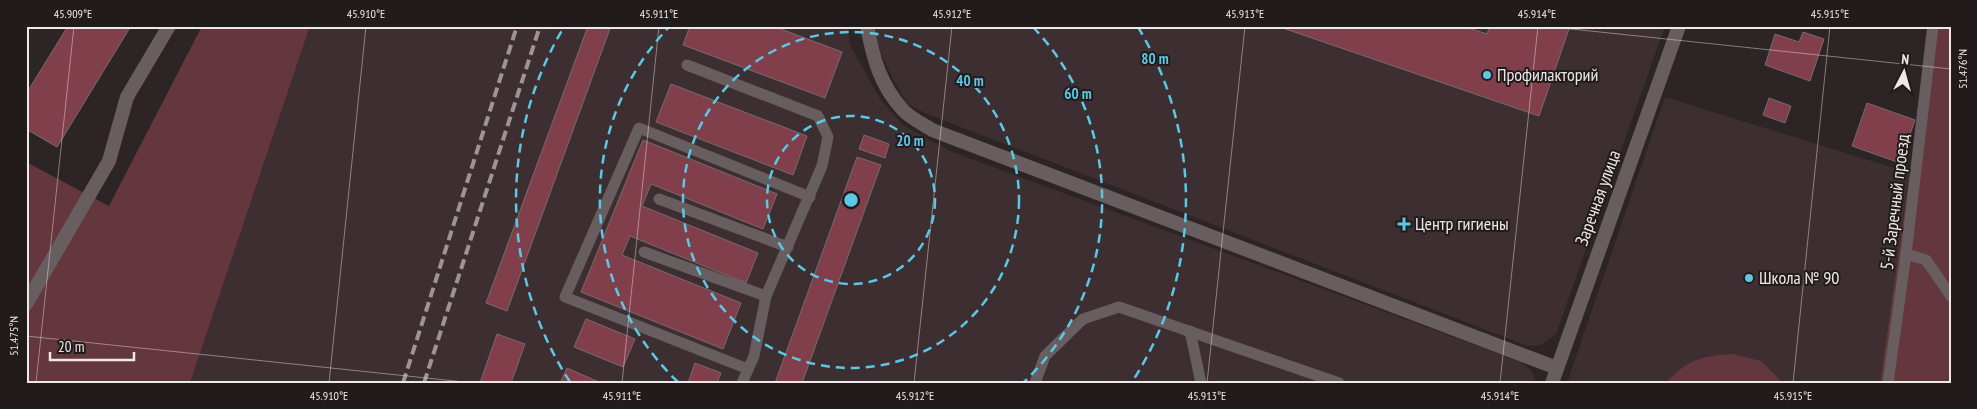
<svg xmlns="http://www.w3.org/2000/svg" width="1977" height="409" viewBox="0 0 1977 409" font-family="'PT Sans Narrow',sans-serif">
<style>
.built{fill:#3d2f31}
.green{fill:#64363e}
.building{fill:#803f4b;stroke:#756c6d}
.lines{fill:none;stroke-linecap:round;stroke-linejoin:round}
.service{stroke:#685e5f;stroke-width:11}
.minor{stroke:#685e5f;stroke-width:14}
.rail{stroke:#9c9596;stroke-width:4;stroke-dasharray:10 5;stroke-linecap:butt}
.ticks{fill:none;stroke:#eee8e9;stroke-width:1;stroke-opacity:0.45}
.ring{fill:none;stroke:#5bc8e6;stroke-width:2.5;stroke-dasharray:9 6}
.poi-dot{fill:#5bc8e6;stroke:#221b1c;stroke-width:2}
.labels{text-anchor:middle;stroke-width:4;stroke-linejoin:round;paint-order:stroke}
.poi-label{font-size:18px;fill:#eee8e9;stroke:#221b1c;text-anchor:start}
.street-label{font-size:18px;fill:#eee8e9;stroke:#221b1c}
.centre{fill:#5bc8e6;stroke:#221b1c;stroke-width:2.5}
.ring-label{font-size:15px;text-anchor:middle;font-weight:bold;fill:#5bc8e6;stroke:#221b1c;stroke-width:4;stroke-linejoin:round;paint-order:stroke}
.neatline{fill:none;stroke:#eee8e9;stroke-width:2}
.ticks-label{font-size:12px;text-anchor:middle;fill:#eee8e9}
</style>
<rect width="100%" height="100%" fill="#2c2425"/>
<g class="built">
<polygon points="310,26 847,26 850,45 880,99 903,125 952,152 1521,362 1533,372 1535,383 190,383"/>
<polygon points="872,26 1665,26 1556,334 1541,345 1528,346 927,114 908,104 893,79 874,39"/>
<polygon points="1665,97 1910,173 1880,383 1567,383"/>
</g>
<g class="green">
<polygon points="202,26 310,26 190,383 26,383 26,162 109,206"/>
<polygon points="1927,26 1951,26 1951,383 1880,383 1910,173"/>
<path d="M1733 354 1761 361 1783 383H1666C1687 359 1703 356 1733 354Z"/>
</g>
<g class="building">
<polygon points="68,26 131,26 57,147 26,129 26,94"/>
<polygon points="588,26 611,26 507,311 486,303"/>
<polygon points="690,26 773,26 842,52 825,98 683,45"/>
<polygon points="1277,26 1463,26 1487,34 1490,26 1570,26 1539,116"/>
<polygon points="1803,32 1824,39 1810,81 1765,65 1775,34 1799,42"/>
<polygon points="671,84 807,136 793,175 656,122"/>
<polygon points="1769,98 1791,106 1785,123 1763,115"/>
<polygon points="1867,103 1915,120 1900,163 1852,146"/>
<polygon points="864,135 889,144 885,158 859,149"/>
<polygon points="643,140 777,194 763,229 651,184 642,206 758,253 746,283 630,236 622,255 741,303 723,349 581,292"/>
<polygon points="857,157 881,165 802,383 775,383"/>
<polygon points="586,319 635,339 623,367 574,347"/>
<polygon points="497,334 525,344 511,383 480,383"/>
<polygon points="695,363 721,373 717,383 688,383"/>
<polygon points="567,368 601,383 560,383"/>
</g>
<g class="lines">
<g class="service">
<polyline points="687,65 818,116 828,137 822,166 766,296 754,356 742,383"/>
<polyline points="659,199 788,247"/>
<polyline points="644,252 766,296"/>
<polyline points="1906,254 1926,260 1951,296"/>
<polyline points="1190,331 1201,383"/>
<polyline points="748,369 565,297 639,128 810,197"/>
<polyline points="1035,383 1045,356 1083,319 1119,307 1339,383"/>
<polyline points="1888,383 1906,254 1933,26"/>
</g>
<g class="minor">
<path d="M867 26C873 58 880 85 903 110 910 118 923 124 932 130L1557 368"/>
<polyline points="26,304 109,161 127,97 169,26"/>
<polyline points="1552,383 1679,26"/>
</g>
<g class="rail">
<polyline points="403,383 517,26"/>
<polyline points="424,383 540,26"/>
</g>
</g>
<path class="ticks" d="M1543 26 1951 69M26 336 474 383M36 383 74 26M329 383 366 26M622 383 659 26M914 383 952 26M1207 383 1245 26M1500 383 1538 26M1793 383 1830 26"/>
<g class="ring">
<circle cx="851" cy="200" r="84"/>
<circle cx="851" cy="200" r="168"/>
<path d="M678 382A251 251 0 0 1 669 27M1033 27A251 251 0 0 1 1024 382"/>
<path d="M570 382A335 335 0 0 1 564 27M1138 27A335 335 0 0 1 1132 382"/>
</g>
<g class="poi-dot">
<circle cx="1487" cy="75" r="5"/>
<path d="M1401.5 216.5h5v5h5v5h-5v5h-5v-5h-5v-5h5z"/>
<circle cx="1749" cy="278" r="5"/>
</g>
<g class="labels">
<g class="poi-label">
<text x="1497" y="81">Профилакторий</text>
<text x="1415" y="230">Центр гигиены</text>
<text x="1759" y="284">Школа № 90</text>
</g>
<g class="street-label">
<text transform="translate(1598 198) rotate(-70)" y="6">Заречная улица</text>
<text transform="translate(1895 202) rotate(-83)" y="6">5-й Заречный проезд</text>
</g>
</g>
<circle cx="851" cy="200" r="8" class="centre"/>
<g class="ring-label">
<text x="1155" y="64">80 m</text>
<text x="970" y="86">40 m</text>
<text x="1078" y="99">60 m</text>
<text x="910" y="146">20 m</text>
</g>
<rect width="1977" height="409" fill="none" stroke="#221b1c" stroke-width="55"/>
<g transform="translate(1904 72) rotate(6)" stroke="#221b1c" stroke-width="4" paint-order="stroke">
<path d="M0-4L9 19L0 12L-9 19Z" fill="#eee8e9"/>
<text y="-8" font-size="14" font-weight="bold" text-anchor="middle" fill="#eee8e9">N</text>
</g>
<path d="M50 352v8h84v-8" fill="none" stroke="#eee8e9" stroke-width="2.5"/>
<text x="58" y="352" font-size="15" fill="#eee8e9" stroke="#221b1c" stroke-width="4" paint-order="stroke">20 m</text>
<rect x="28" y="28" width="1922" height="354" class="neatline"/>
<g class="ticks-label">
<text x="73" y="18">45.909°E</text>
<text x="366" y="18">45.910°E</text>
<text x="659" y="18">45.911°E</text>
<text x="952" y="18">45.912°E</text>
<text x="1245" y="18">45.913°E</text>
<text x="1537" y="18">45.914°E</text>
<text x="1830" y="18">45.915°E</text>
<text transform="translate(1963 69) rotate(-90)" y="4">51.476°N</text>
<text transform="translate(14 336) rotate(-90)" y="4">51.475°N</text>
<text x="329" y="400">45.910°E</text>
<text x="622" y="400">45.911°E</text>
<text x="915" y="400">45.912°E</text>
<text x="1207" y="400">45.913°E</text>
<text x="1500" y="400">45.914°E</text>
<text x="1793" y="400">45.915°E</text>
</g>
</svg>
